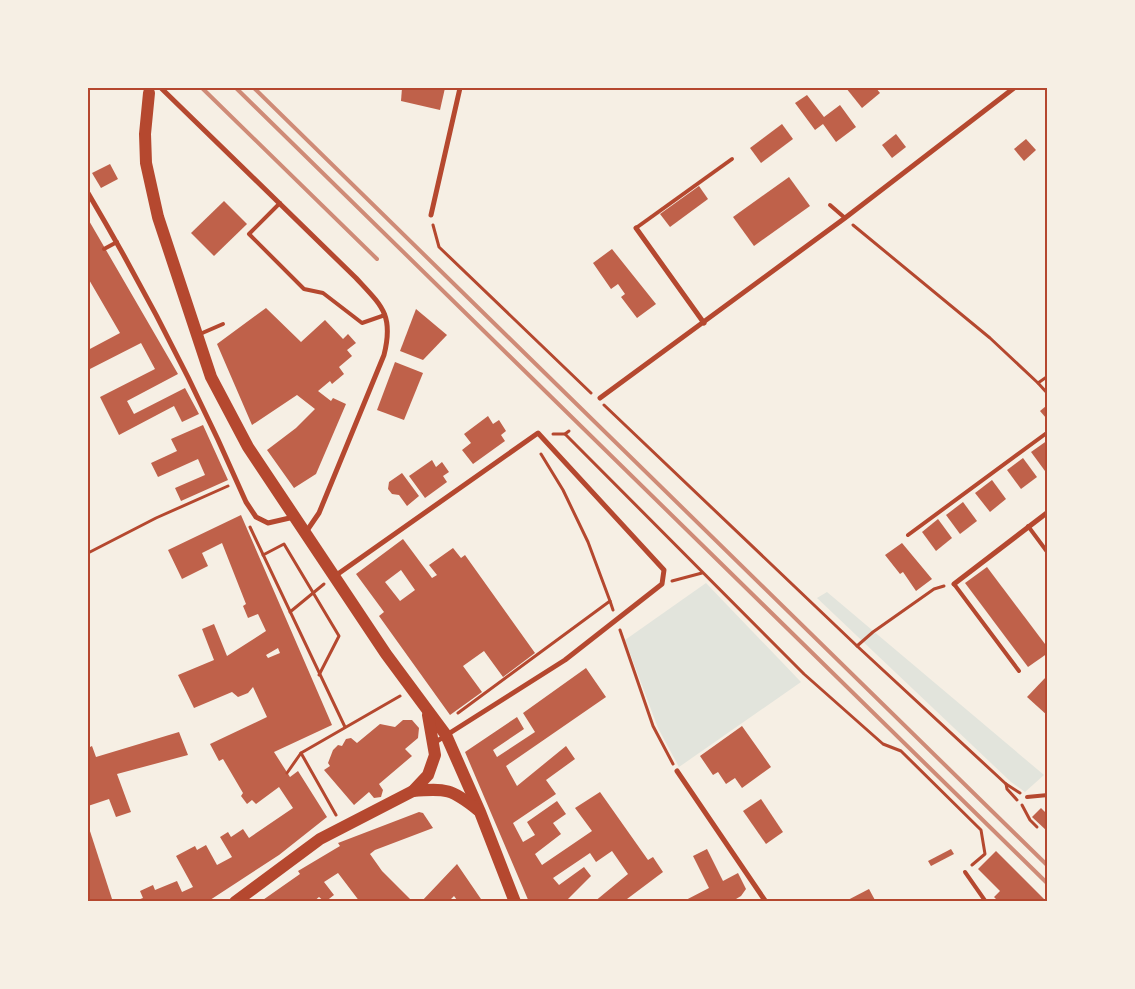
<svg xmlns="http://www.w3.org/2000/svg" width="1135" height="989" viewBox="0 0 1135 989" font-family="'IBM Plex Sans',sans-serif">
<style>
.green{fill:#e2e4dc}
.building{fill:#bf614a;fill-rule:evenodd}
.lines{fill:none;stroke-linecap:round;stroke-linejoin:round}
.path{stroke:#b5482f;stroke-width:3}
.service{stroke:#b5482f;stroke-width:4}
.minor{stroke:#b5482f;stroke-width:5}
.primary{stroke:#b5482f;stroke-width:12}
.rail{stroke:#cf8b77;stroke-width:4}
.neatline{fill:none;stroke:#b5482f;stroke-width:2}
</style>
<rect width="100%" height="100%" fill="#f6efe4"/>
<g class="green">
<polygon points="706,583 801,682 679,767 658,728 625,640"/>
<polygon points="827,592 1044,775 1025,792 1011,782 817,598"/>
</g>
<g class="building">
<polygon points="402,88 445,88 440,110 401,101"/>
<polygon points="846,88 876,88 880,93 862,108"/>
<polygon points="807,95 824,117 840,105 856,127 836,142 823,124 815,130 795,103"/>
<polygon points="782,124 793,139 761,163 750,148"/>
<polygon points="896,134 906,147 892,158 882,145"/>
<polygon points="1026,139 1036,150 1024,161 1014,149"/>
<polygon points="110,164 118,179 101,188 92,173"/>
<polygon points="789,177 810,206 754,246 733,217"/>
<polygon points="699,186 708,199 670,227 660,214"/>
<polygon points="224,201 247,224 214,256 191,233"/>
<polygon points="88,219 178,374 127,401 134,414 185,388 199,414 182,422 174,406 119,435 100,397 155,369 141,343 88,370 88,350 120,333 88,278"/>
<polygon points="612,249 656,304 637,318 621,297 625,294 618,284 611,289 593,263"/>
<polygon points="266,308 301,342 325,320 343,339 348,334 356,343 347,350 352,356 339,367 344,374 332,384 330,381 318,391 331,401 333,398 346,404 316,474 294,488 267,450 296,428 315,409 297,395 252,425 217,344"/>
<polygon points="416,309 447,335 423,360 400,351"/>
<polygon points="395,362 423,373 404,420 377,410"/>
<polygon points="1046,406 1048,417 1046,418 1040,411"/>
<polygon points="488,416 493,424 499,420 506,431 501,435 505,441 473,464 462,450 471,443 464,434"/>
<polygon points="203,425 228,480 181,501 175,488 205,475 198,459 158,477 151,463 177,451 171,439"/>
<polygon points="1048,440 1048,469 1045,471 1031,452"/>
<polygon points="1023,458 1037,477 1021,489 1007,470"/>
<polygon points="432,460 436,467 442,462 449,472 443,476 447,482 425,498 409,476"/>
<polygon points="402,473 419,496 407,506 399,495 392,494 388,489 389,482"/>
<polygon points="992,480 1006,499 990,512 975,493"/>
<polygon points="963,502 977,521 960,534 946,515"/>
<path d="M241 515 332 725 274 752 290 777 298 771 327 817 279 855 207 902H132L143 898 140 891 153 885 155 890 177 881 182 892 193 887 176 856 195 846 197 850 206 845 217 865 232 857 220 837 228 832 231 837 243 829 249 838 293 808 279 787 256 804 252 800 247 804 241 796 243 793 223 759 219 761 210 744 267 717 253 687 248 693 238 697 232 692 194 708 178 675 214 660 202 629 214 624 227 656 266 631 258 614 248 618 243 606 246 604 222 543 202 553 208 566 182 579 168 550ZM278 648 280 653 268 658 266 655Z"/>
<polygon points="938,519 952,538 936,551 922,532"/>
<path d="M403 539 432 578 437 575 429 565 453 548 461 558 465 555 535 653 503 677 484 651 463 666 482 692 450 715 379 616 384 612 356 574ZM401 570 415 590 400 601 385 582Z"/>
<polygon points="902,543 932,579 916,591 903,572 900,574 885,555"/>
<polygon points="987,567 1048,648 1048,653 1028,667 965,583"/>
<polygon points="586,668 606,697 506,766 517,786 566,746 575,759 546,780 556,794 513,823 523,842 535,835 527,822 557,801 566,814 553,823 561,834 535,854 542,865 592,831 575,808 600,792 648,860 653,857 663,872 623,902 594,902 628,874 612,851 596,862 590,853 553,878 559,885 584,867 591,876 565,902 529,902 465,752 517,717 524,729 493,750 497,757 535,732 523,713"/>
<polygon points="1046,677 1048,678 1048,716 1027,697"/>
<polygon points="403,720 412,720 419,728 418,738 405,749 412,756 379,784 383,790 381,797 374,798 369,792 354,805 324,770 330,766 328,763 333,750 338,745 342,746 346,739 351,738 357,743 380,724 395,727"/>
<polygon points="742,726 771,767 742,788 735,778 726,784 718,772 713,775 700,756"/>
<polygon points="179,732 188,755 117,774 131,812 116,817 109,799 88,806 88,748 92,746 96,757"/>
<polygon points="761,799 783,832 766,844 743,811"/>
<polygon points="1041,808 1048,815 1048,832 1032,817"/>
<polygon points="419,812 423,813 433,828 375,850 370,854 382,871 413,902 360,902 338,873 324,882 334,895 325,902 319,897 313,902 260,902 300,874 298,871 340,846 338,843"/>
<polygon points="88,825 113,902 88,902"/>
<polygon points="707,849 723,881 738,873 746,889 741,896 731,902 682,902 709,888 693,856"/>
<polygon points="951,849 954,854 931,866 928,861"/>
<polygon points="996,851 1047,902 999,902 994,897 1000,891 978,869"/>
<polygon points="457,864 483,902 454,902 457,900 454,896 448,902 421,902"/>
<polygon points="869,889 876,902 844,902"/>
</g>
<g class="lines">
<g class="path">
<polyline points="433,225 439,247 591,393"/>
<polyline points="853,225 990,338 1038,383 1048,394"/>
<polyline points="1038,383 1048,376"/>
<polyline points="604,405 857,646 1006,784 1020,793"/>
<polyline points="553,434 565,434 569,431"/>
<polyline points="565,434 804,674 883,744 901,751 981,830 985,854 972,865"/>
<polyline points="541,454 563,490 588,542 610,601"/>
<polyline points="250,527 345,727"/>
<polyline points="88,553 156,518 228,486"/>
<polyline points="263,555 284,544 339,636 319,675"/>
<polyline points="672,581 702,573"/>
<polyline points="290,612 324,584"/>
<polyline points="620,630 653,726 673,764"/>
<polyline points="857,646 873,632 934,589 944,586"/>
<polyline points="458,713 610,601 613,610"/>
<polyline points="301,753 336,815"/>
<polyline points="287,773 301,753 400,696"/>
<polyline points="1006,784 1007,789 1017,800"/>
<polyline points="1022,805 1030,820 1037,827"/>
</g>
<g class="service">
<polyline points="280,203 249,234 304,289 323,293 362,323 385,315"/>
<polyline points="830,205 845,218"/>
<polyline points="636,228 732,159"/>
<polyline points="104,249 117,242"/>
<polyline points="200,334 223,324"/>
<polyline points="1028,526 1048,553"/>
<polyline points="908,535 1048,432"/>
<polyline points="954,584 1019,671"/>
<polyline points="1027,797 1048,795"/>
<polyline points="965,872 986,902"/>
</g>
<g class="minor">
<path d="M161 88 356 278C382 306 394 315 384 355L319 513 306 532"/>
<path d="M88 193C147 293 200 396 246 502L256 517 268 523 294 517"/>
<polyline points="431,215 460,88"/>
<polyline points="636,228 704,323"/>
<polyline points="600,398 845,218 1014,88"/>
<polyline points="335,576 538,433 664,570 662,584 565,660 434,743"/>
<polyline points="954,584 1048,512"/>
<polyline points="677,771 766,902"/>
</g>
<g class="primary">
<polyline points="149,93 145,134 146,163 158,217 211,377 248,447 386,654 446,735 480,812 515,902"/>
<path d="M413 791C446 788 452 789 478 810"/>
<polyline points="235,902 320,839 413,791 428,775 435,755 428,715"/>
</g>
<g class="rail">
<polyline points="202,88 377,259"/>
<polyline points="236,88 1048,884"/>
<polyline points="254,88 1048,866"/>
</g>
</g>
<rect width="1135" height="989" fill="none" stroke="#f6efe4" stroke-width="178"/>
<rect x="89" y="89" width="957" height="811" class="neatline"/>
</svg>
